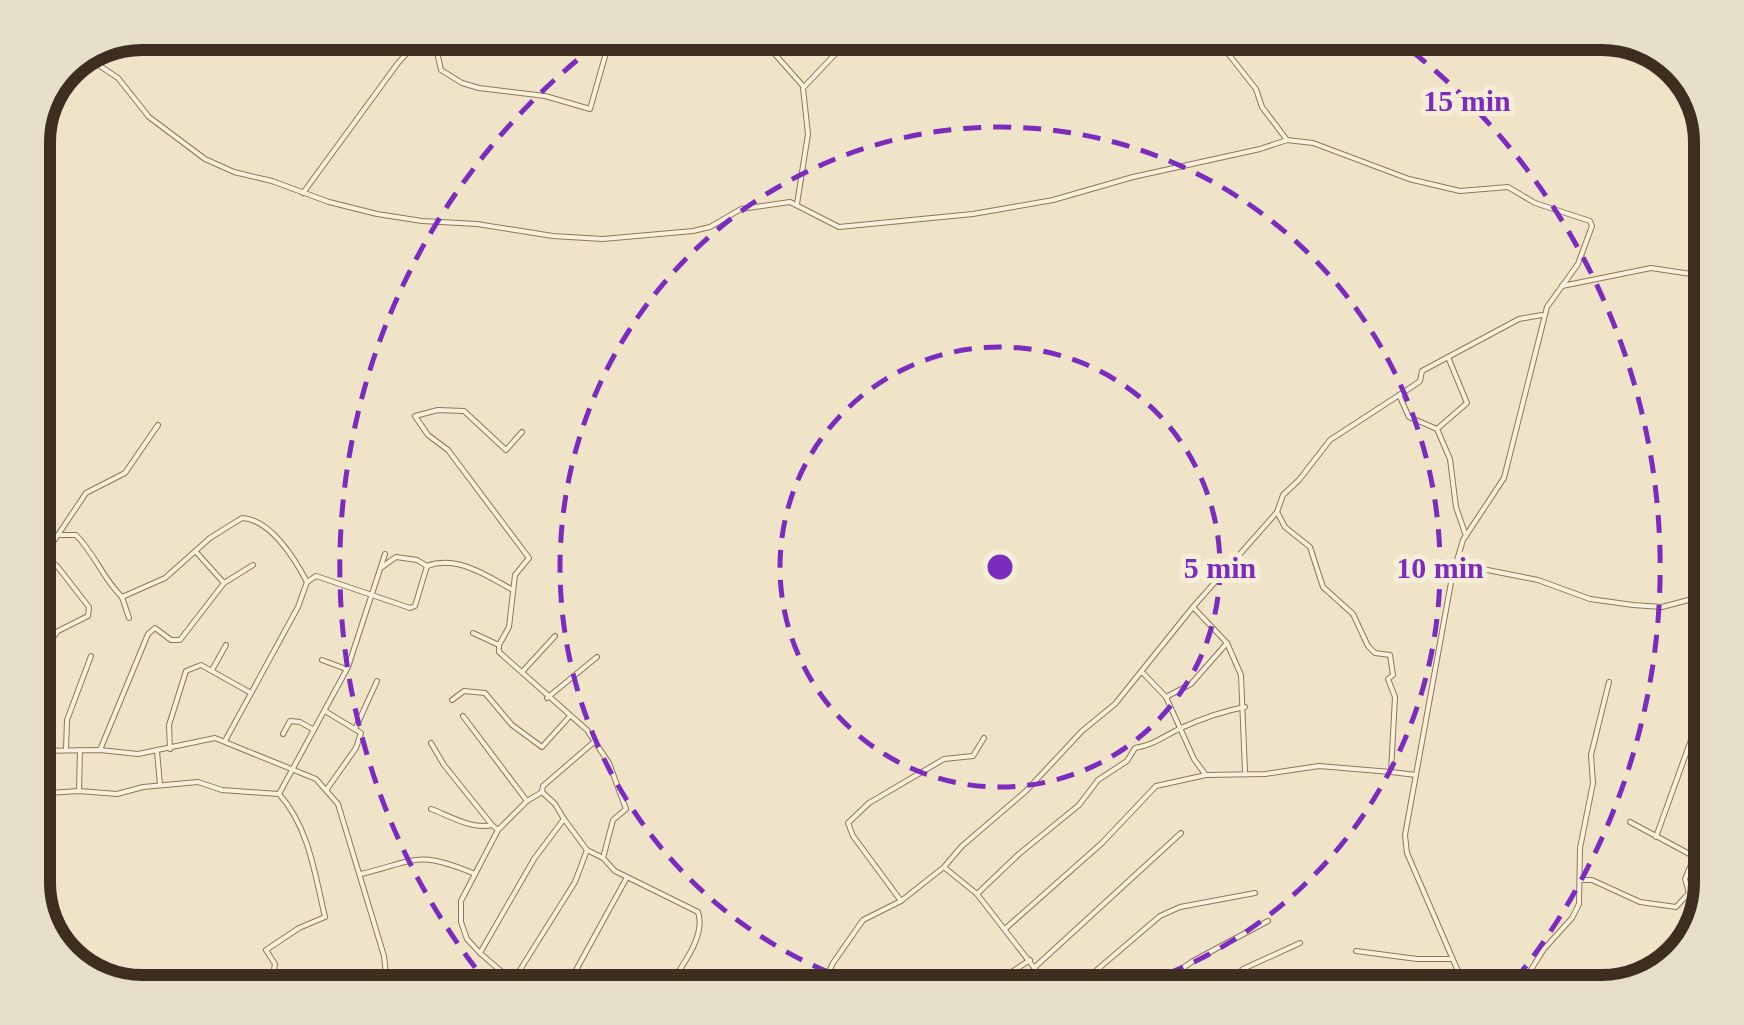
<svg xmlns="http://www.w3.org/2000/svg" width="1744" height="1025" viewBox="0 0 1744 1025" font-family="Georgia,serif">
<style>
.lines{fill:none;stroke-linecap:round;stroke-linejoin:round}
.minor-casing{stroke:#8d765c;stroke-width:6}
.minor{stroke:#faf1dc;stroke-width:4}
.ring{fill:none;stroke:#7b2cbf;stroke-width:5;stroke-dasharray:18 12}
.rim{fill:none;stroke:#3d2e20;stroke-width:12}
.centre{fill:#7b2cbf;stroke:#f7eed8;stroke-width:5}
.ring-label{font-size:30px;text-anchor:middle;font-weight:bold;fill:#7b2cbf;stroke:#f7eed8;stroke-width:10;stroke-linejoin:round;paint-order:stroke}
</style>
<rect width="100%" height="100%" fill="#f0e4c8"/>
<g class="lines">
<g class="minor-casing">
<g id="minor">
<polyline points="744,32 773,52 803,86"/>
<polyline points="1211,32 1256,89 1262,107 1287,140"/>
<polyline points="418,43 437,52 441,70 462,83 479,88 545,96 590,109 612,32"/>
<polyline points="85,56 118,78 149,117 205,159 234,172 272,181 329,202 377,214 422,221 477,224 553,236 603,239 693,231 710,227 741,209 790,202 839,227 973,214 1053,200 1133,177 1260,149 1287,140 1313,143 1409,179 1460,191 1508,187 1535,203 1590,221 1592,226 1578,264 1547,307 1504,478 1463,540 1452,577 1405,835 1407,853 1467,992"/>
<polyline points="303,193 398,63 426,32"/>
<polyline points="797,204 808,134 803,88 840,49 843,32"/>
<polyline points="1562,286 1651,268 1711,277"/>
<polyline points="1448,357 1467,403 1437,429 1450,459 1456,507 1466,536"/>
<polyline points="1399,395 1409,417 1437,429"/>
<polyline points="1277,512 1285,527 1310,547 1323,587 1353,614 1368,646 1375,653 1390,655 1393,675 1388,679 1395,697 1391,772 1416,775"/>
<path d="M60 535H76C95 554 103 579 122 597"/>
<polyline points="197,553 224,583"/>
<polyline points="1457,564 1538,580 1590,599 1633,605 1662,607 1711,594"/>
<path d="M427 566C457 555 486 575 511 589"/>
<polyline points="33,572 86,493 125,473 158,425"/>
<polyline points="1193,607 1227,643 1241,675 1245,771"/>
<path d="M129 618 122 597 165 578 210 538 242 518C271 519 296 561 307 582"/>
<polyline points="473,633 499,645 499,652 587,730 609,763 626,809 613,820 603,858"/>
<polyline points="499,645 509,627 515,575 529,558 448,450 428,435 415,416 438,410 464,411 506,450 522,432"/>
<polyline points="322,660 346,669"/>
<polyline points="33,663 58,631 88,616 89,607 57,566 52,562 39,567"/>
<polyline points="212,670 226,645"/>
<polyline points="523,671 555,636"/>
<polyline points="33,673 38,704 33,707"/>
<polyline points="1143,673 1166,697 1194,759 1205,774"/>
<polyline points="1166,697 1191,684 1227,643"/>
<polyline points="547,698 597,657"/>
<polyline points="452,700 464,691 485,693 512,725 542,747 570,716"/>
<polyline points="325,711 361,733 356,748 327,789"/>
<polyline points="463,716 527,801"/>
<polyline points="356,727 377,681"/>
<polyline points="283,734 290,721 300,722 314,730"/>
<polyline points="225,741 298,607 307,582 316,576 322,578 410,608 415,606 427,566 417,560 396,557 382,567"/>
<polyline points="431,743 444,765 492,825"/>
<polyline points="66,749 67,720 91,656"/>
<polyline points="170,749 169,725 186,671 201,665 251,693"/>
<polyline points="100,750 148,634 155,628 171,640 180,640 224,583 253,565"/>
<polyline points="33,751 100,750 138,754 215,738 316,779 338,804 384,956 388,992"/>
<polyline points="157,751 160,785"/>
<polyline points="79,790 80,750"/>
<path d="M33 794 79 791 117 794 143 787 198 782 222 790 279 794C309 827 315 875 325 917L299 928 266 950 275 964 270 992"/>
<polyline points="279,794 348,667 385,554"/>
<path d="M431 809C450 816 472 830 492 825L498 830"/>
<polyline points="564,819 555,804 542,792 543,786 594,742"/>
<polyline points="1630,822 1695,857"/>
<polyline points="1656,837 1691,740 1701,738"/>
<polyline points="945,868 977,894 1053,992"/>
<path d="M361 874C418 860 417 850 475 874"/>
<polyline points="1580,880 1592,880 1640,902 1676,907 1689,893 1685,879 1711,818"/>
<path d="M977 894 1019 854 1079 805 1098 780 1127 761 1135 748C1154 745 1164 736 1181 728 1201 719 1223 711 1245 707"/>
<polyline points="901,901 853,836 848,823 869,803 944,759 973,756 984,738"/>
<polyline points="1006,928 1102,843 1156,786 1206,775 1265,774 1319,766 1391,772"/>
<polyline points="1356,951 1417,959 1451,959"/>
<polyline points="480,953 467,939 461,922 461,901 498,830 527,801 542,792"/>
<polyline points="1035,967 1181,833"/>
<polyline points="516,985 518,973 575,882 587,850"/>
<path d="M525 992 480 953 534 859 564 819 587 850 603 858 615 871 698 912C707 937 678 971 665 992"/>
<polyline points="564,992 626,879"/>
<polyline points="819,992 833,963 863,920 901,901 944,867 962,846 1026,791 1082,731 1115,704 1193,607 1277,512 1283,495 1299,480 1330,440 1413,386 1420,381 1422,371 1519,319 1542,315"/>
<polyline points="981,992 1030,960"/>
<polyline points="1071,992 1160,916 1180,907 1255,893"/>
<polyline points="1148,992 1193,961 1268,921"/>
<polyline points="1222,992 1243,969 1300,943"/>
<polyline points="1517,992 1544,949 1572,918 1579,904 1580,848 1593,783 1591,755 1609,682"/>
</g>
</g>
<use href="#minor" class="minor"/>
</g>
<g class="ring">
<circle cx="1000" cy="567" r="220"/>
<path d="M886 992A440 440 0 1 1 1114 992"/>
<path d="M494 991A660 660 0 0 1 612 33M1388 33A660 660 0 0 1 1506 991"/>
</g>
<path d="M0 0H1744V1025H0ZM142 50H1602A92 92 0 0 1 1694 142V883A92 92 0 0 1 1602 975H142A92 92 0 0 1 50 883V142A92 92 0 0 1 142 50Z" fill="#e8dfc9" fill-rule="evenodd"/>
<path class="rim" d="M142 50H1602A92 92 0 0 1 1694 142V883A92 92 0 0 1 1602 975H142A92 92 0 0 1 50 883V142A92 92 0 0 1 142 50Z"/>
<circle cx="1000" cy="567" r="15" class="centre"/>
<g class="ring-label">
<text x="1467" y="111">15 min</text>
<text x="1220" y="578">5 min</text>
<text x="1440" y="578">10 min</text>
</g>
</svg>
